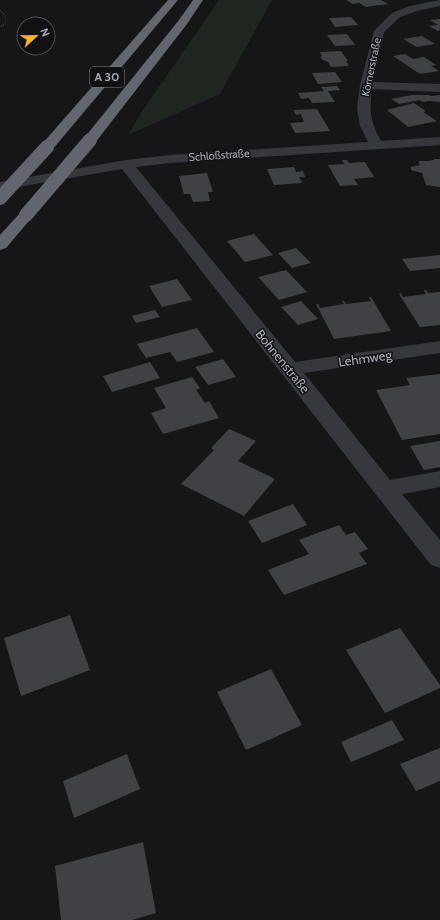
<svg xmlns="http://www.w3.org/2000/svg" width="440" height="920" viewBox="0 0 440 920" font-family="Cabin,sans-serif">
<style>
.green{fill:#1e261f}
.building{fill:#404145}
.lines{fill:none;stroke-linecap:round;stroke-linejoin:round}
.path{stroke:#3d3f44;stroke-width:1.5;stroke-dasharray:1 1.5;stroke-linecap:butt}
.minor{fill:#37383d;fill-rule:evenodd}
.highway{fill:#63666e;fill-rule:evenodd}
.highway-bridge{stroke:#63666e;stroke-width:14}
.labels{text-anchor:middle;stroke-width:3;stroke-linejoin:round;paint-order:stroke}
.far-street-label{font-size:11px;fill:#a8adb8;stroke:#111113}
.shield{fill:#111113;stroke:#7b7e86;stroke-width:1}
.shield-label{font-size:12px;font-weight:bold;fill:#a8adb8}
.street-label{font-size:13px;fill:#a8adb8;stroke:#111113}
</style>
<rect width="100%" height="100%" fill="#161618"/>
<polygon class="green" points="219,0 272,0 220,94 128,135 143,110"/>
<g class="building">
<polygon points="346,0 381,0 388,4 366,7 359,3 353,4"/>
<polygon points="351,17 358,25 335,27 329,18"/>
<polygon points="440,19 440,30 438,31 429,26 438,25 430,20"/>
<polygon points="347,34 355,45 335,46 327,35"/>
<polygon points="422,36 435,44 417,47 403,39"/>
<polygon points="341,51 348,61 346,61 349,66 331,67 328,62 323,60 320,57 322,56 320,52"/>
<polygon points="405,54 413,59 424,57 436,65 431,66 439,71 420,74 393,56"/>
<polygon points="335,72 342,82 318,84 312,73"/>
<polygon points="337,86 340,90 328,91 335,102 312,103 309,98 301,99 298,93 324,91 321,87"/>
<polygon points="412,95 429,95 432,96 440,95 440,102 429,101 422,102 420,100 399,104 391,99"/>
<polygon points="414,103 426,111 423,112 437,121 408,127 387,110"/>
<polygon points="317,109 330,131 295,133 290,123 304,122 301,114 296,115 293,110"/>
<polygon points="434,159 440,159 440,187 426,185 422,173 411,170 411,167 420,165 418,161 427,161 434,160"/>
<polygon points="342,160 347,160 349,163 365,162 374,177 354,179 358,185 340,186 328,165 344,164"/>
<polygon points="294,167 296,172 303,171 305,177 299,177 302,183 274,185 267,169"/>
<polygon points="207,173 213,192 208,192 210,201 193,202 190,194 184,194 179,176"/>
<polygon points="254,234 273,255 245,262 227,241"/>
<polygon points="296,248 311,263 292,268 278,253"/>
<polygon points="440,255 440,268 410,271 402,259"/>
<polygon points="286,270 307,292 279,300 258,277"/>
<polygon points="177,279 192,300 162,307 149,286"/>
<polygon points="424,290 426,290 428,293 440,292 440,325 420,327 399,294 401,293 403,297 426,294"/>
<polygon points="369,297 371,297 391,331 334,339 316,304 318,304 320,308 344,304 342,301 344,301 346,304 371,301"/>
<polygon points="301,301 318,319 298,325 281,307"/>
<polygon points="155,310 160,317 136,323 132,316"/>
<polygon points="197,328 214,352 177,362 170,352 146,358 137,344"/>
<polygon points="223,359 236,377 208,385 195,367"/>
<polygon points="150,362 160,378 112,392 103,376"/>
<polygon points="440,374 440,434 402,440 376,390 410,385 406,378"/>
<polygon points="192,377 200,388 196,390 205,403 209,401 219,418 163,434 151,413 166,408 154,388"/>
<polygon points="229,429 256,441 238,461 275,479 244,516 181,484 214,450 211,448"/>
<polygon points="440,441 440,467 424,470 410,446"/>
<polygon points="293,504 307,525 262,543 248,521"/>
<polygon points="339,525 346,535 355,532 368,549 359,553 367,564 284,595 268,570 309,554 299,540"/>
<polygon points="70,615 90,670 21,696 4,638"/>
<polygon points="400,628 440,685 440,688 385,713 346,650"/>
<polygon points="271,669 302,725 246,750 217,692"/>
<polygon points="392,720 404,740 351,762 341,742"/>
<polygon points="440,748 440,781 416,791 400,764"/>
<polygon points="127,754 140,789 74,818 63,781"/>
<polygon points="143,842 156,913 132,920 61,920 55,866"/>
</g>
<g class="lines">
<polyline class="path" points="0,10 6,17 5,24 0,27"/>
<path class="minor" d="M440 0V6L417 11 400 17 384 32 373 82 440 84V92L372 89C369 112 370 120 381 141L440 137V145L170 163 136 167 295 362 440 341V353L304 373 390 480 440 471V487L402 494 440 540V568L431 565 122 169 0 190V182L126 160 170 155 368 142 360 126 357 108 360 85 374 31 392 13 410 6Z"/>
<g class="highway">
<polygon points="168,0 178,0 52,150 47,151 42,150 40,147 42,144"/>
<polygon points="193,0 203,0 187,24 95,143 85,143 83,140 85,137 179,20"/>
<polygon points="26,210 31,212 34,215 6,248 0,250 0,235 21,212"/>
</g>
<g class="highway-bridge">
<polyline points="0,198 47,147"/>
<polyline points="26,215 90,140"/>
</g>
</g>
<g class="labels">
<g class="far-street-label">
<text transform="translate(371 67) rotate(-78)" y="4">Körnerstraße</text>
<text transform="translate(219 155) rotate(-4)" y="4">Schloßstraße</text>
</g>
<rect class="shield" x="90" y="67" width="34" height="20" rx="3"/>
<g class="shield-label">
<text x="107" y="81">A 30</text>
</g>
<g class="street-label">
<text transform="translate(365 358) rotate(-8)" y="5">Lehmweg</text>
<text transform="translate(283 361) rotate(51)" y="5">Bohnenstraße</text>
</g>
</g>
<g transform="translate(36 36) rotate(68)"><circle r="19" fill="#111113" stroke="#4d4f55"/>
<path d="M0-3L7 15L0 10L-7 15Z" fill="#f2b134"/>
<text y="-6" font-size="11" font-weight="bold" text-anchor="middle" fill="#a8adb8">N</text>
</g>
</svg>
